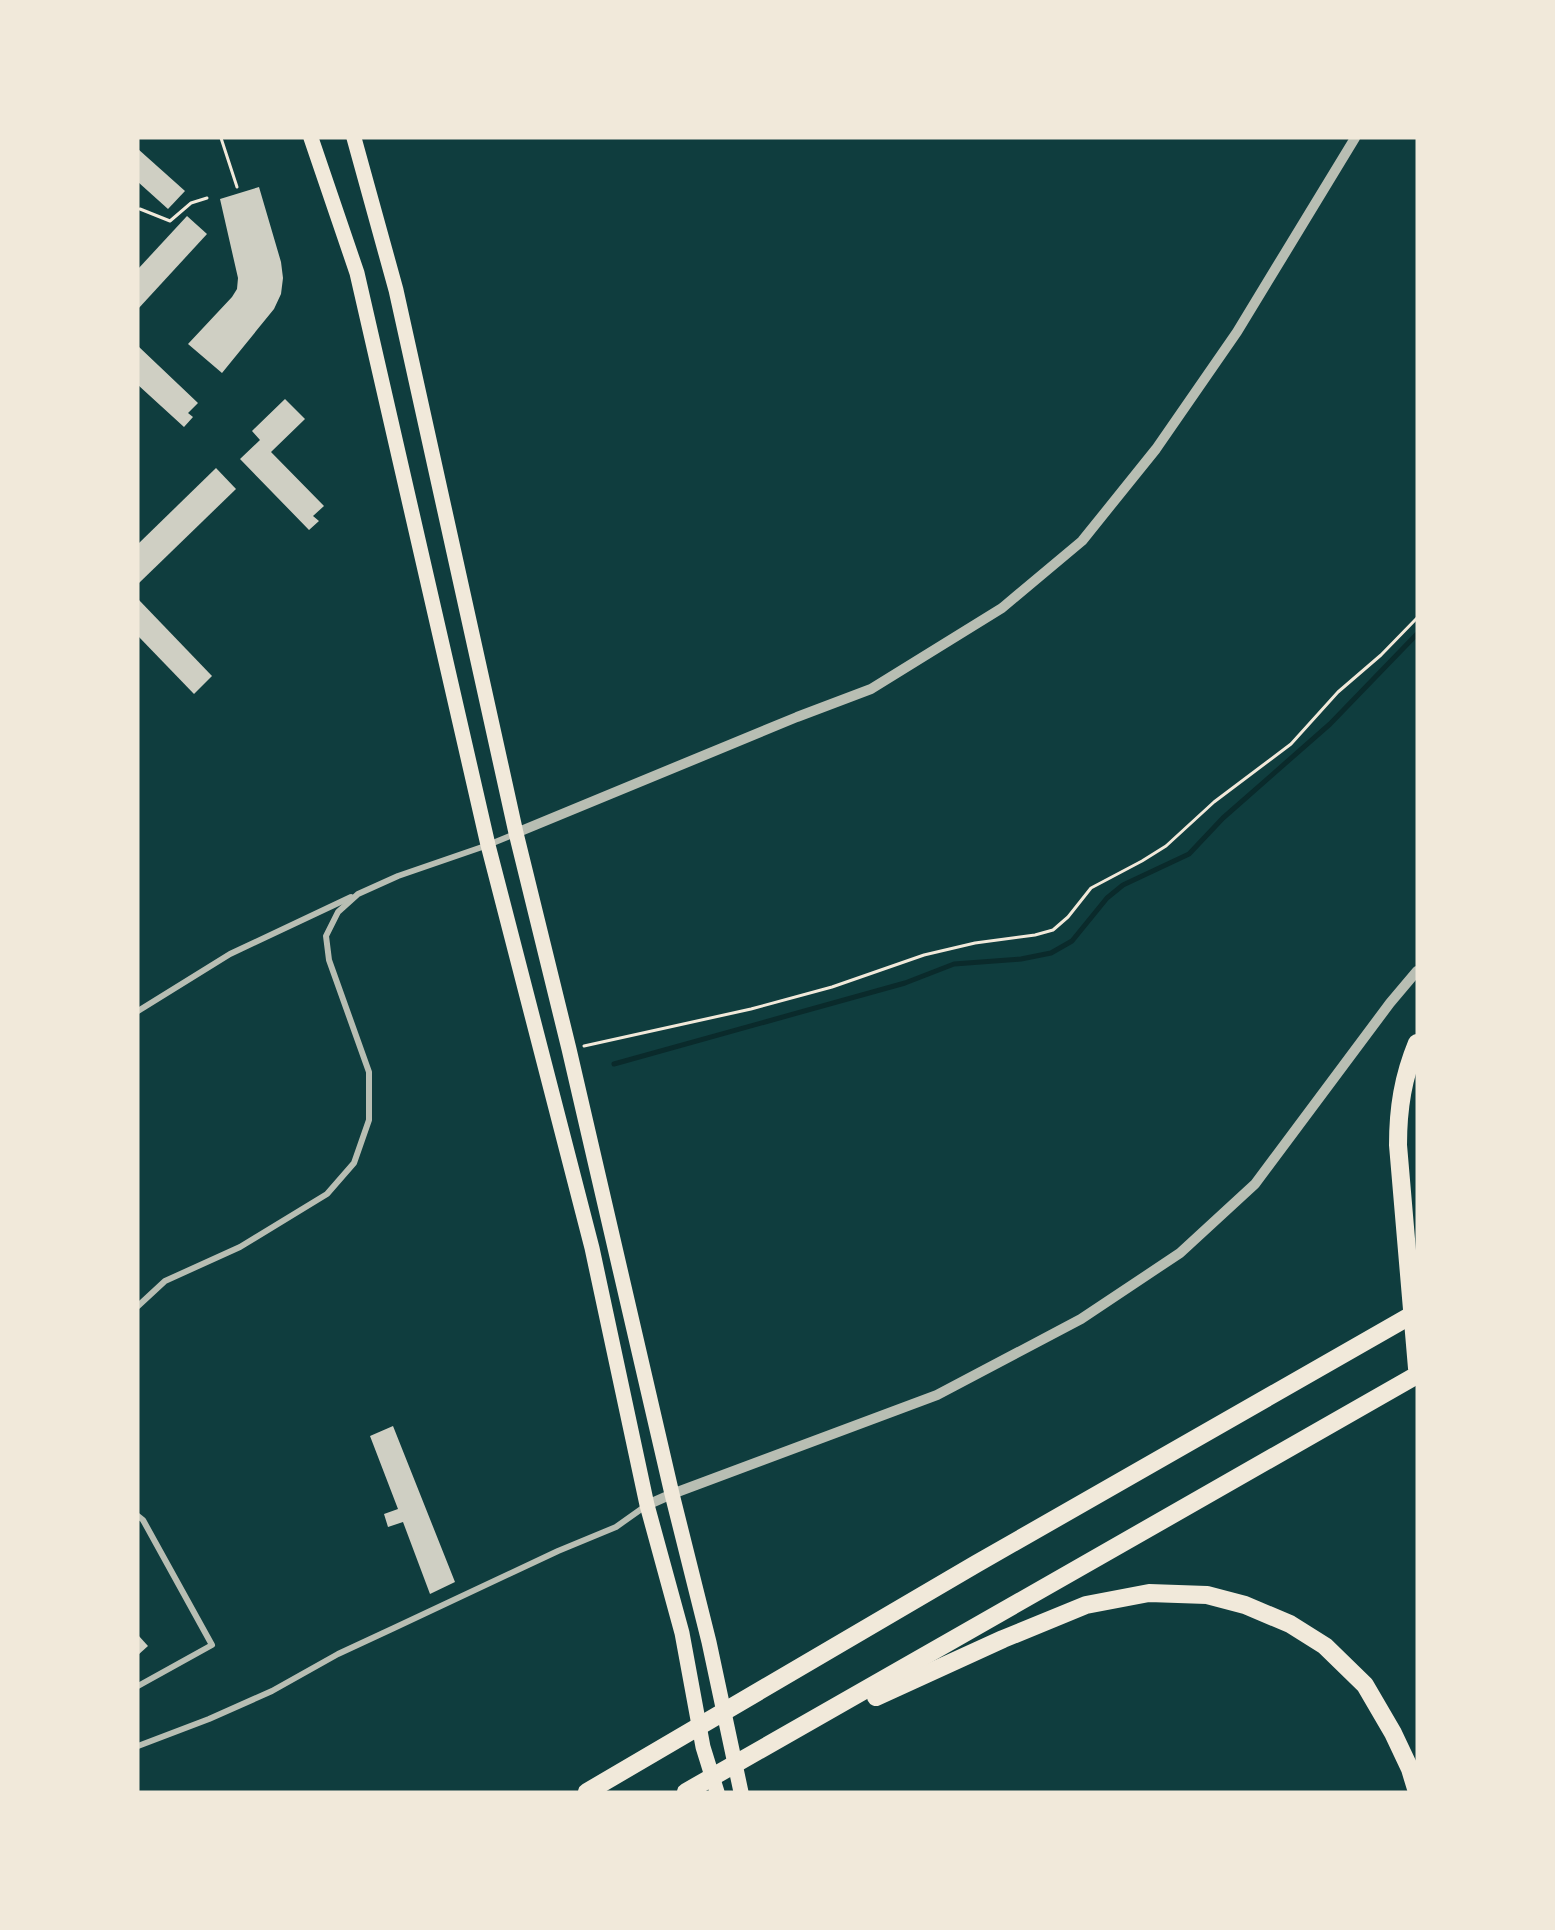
<svg xmlns="http://www.w3.org/2000/svg" width="1555" height="1930" viewBox="0 0 1555 1930" font-family="'Alegreya Sans',sans-serif">
<style>
.lines{fill:none;stroke-linecap:round;stroke-linejoin:round}
.stream{stroke:#0a2a2b;stroke-width:5}
.building{fill:#cfcfc3}
.path{stroke:#f1e9da;stroke-width:3}
.minor{stroke:#b8beb3;stroke-width:6}
.tertiary{stroke:#b8beb3;stroke-width:10}
.primary{stroke:#f1e9da;stroke-width:15}
.motorway{stroke:#f1e9da;stroke-width:18}
</style>
<rect width="100%" height="100%" fill="#0f3d3e"/>
<g class="lines">
<polyline class="stream" points="614,1064 905,983 954,964 1021,959 1051,953 1072,941 1107,898 1123,885 1189,854 1223,818 1330,724 1417,634"/>
</g>
<g class="building">
<polygon points="138,149 185,191 168,209 138,182"/>
<polygon points="259,187 281,262 283,278 281,294 274,309 222,373 188,344 232,297 237,289 238,278 220,199"/>
<polygon points="187,216 207,234 138,309 138,269"/>
<polygon points="138,346 198,403 188,413 193,417 184,427 138,385"/>
<polygon points="285,399 305,419 271,452 324,506 313,516 319,521 309,530 240,459 260,440 252,431"/>
<polygon points="216,468 236,489 138,584 138,544"/>
<polygon points="138,599 212,676 194,694 138,636"/>
<polygon points="393,1426 455,1582 430,1594 403,1522 388,1527 384,1514 398,1509 370,1436"/>
<polygon points="138,1635 148,1646 138,1655"/>
</g>
<g class="lines">
<g class="path">
<polyline points="221,138 237,187"/>
<polyline points="140,209 170,221 191,203 207,198"/>
<polyline points="584,1046 751,1009 832,987 924,955 975,943 1035,935 1053,930 1068,917 1091,888 1142,861 1166,846 1214,802 1291,744 1338,692 1381,655 1417,618"/>
</g>
<g class="minor">
<polyline points="138,1011 230,954 351,897"/>
<polyline points="138,1306 165,1281 240,1247 327,1194 354,1163 369,1120 369,1072 329,960 326,936 338,912 358,894 398,876 488,845 515,834"/>
<polyline points="138,1516 143,1520 212,1645 138,1686"/>
<polyline points="138,1746 209,1719 272,1691 338,1654 394,1628 558,1551 616,1527 647,1505"/>
</g>
<g class="tertiary">
<polyline points="516,833 797,717 871,689 1002,608 1082,541 1156,449 1237,332 1355,138"/>
<polyline points="647,1505 672,1494 937,1395 1081,1319 1180,1253 1255,1184 1390,1003 1417,971"/>
</g>
<g class="primary">
<polyline points="311,138 357,273 488,845 592,1248 647,1505 682,1633 703,1747 717,1792"/>
<polyline points="354,138 396,290 516,833 569,1049 672,1494 709,1642 741,1792"/>
</g>
<g class="motorway">
<path d="M1417 1043C1403 1077 1398 1108 1398 1145L1417 1368"/>
<polyline points="876,1697 1003,1639 1086,1605 1149,1593 1207,1595 1245,1605 1290,1624 1325,1646 1365,1685 1393,1733 1410,1769 1417,1792"/>
<polyline points="587,1792 976,1564 1417,1312"/>
<polyline points="686,1792 1417,1375"/>
</g>
</g>
<rect width="1555" height="1930" fill="none" stroke="#f1e9da" stroke-width="279"/>
</svg>
